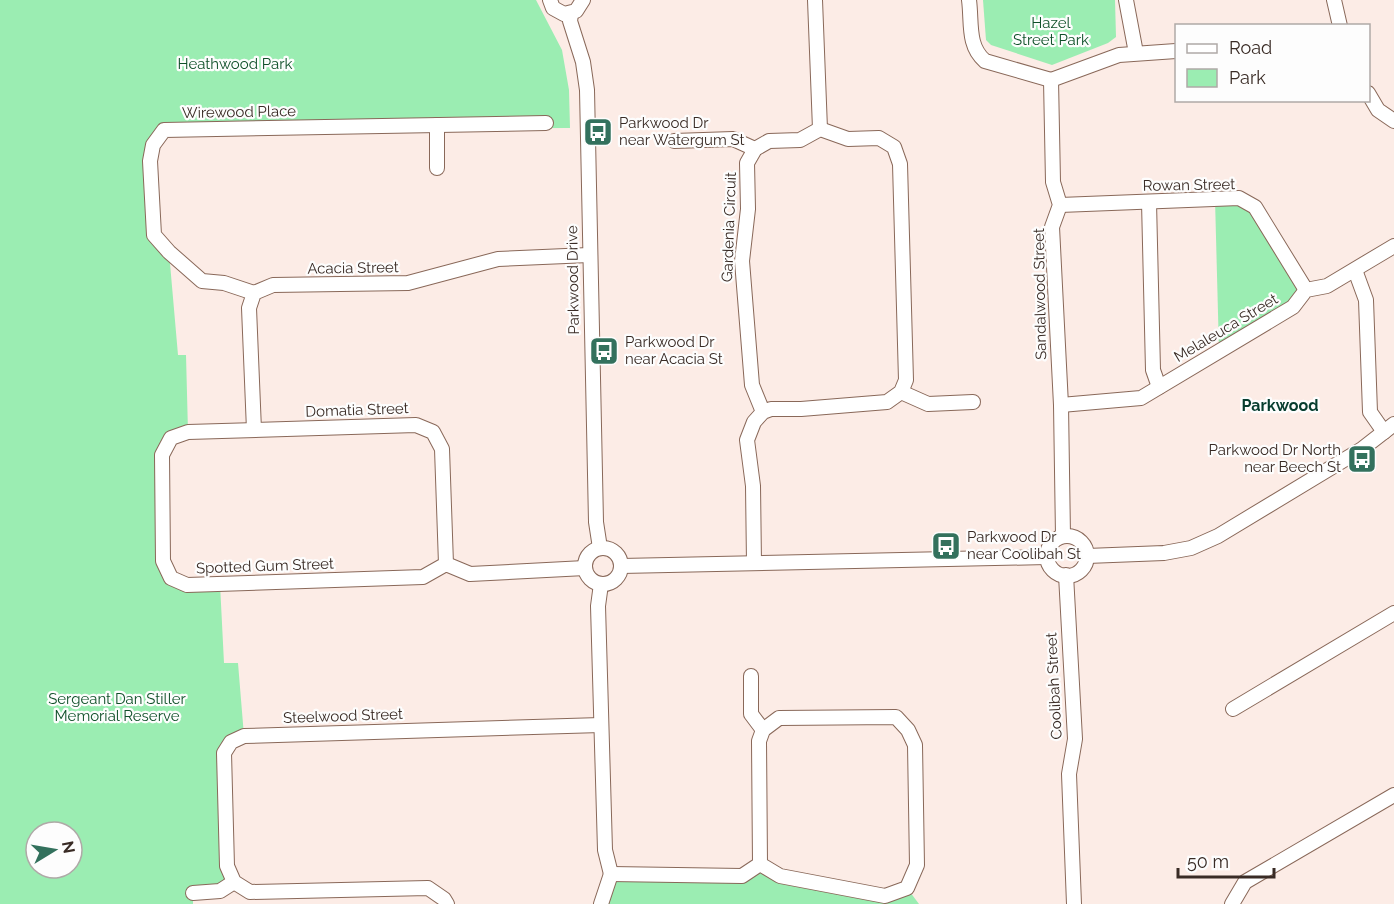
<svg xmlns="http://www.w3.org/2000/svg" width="1394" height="904" viewBox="0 0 1394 904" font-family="Raleway,sans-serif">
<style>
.green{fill:#9bedb2;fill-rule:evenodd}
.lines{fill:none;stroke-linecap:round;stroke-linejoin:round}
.minor-casing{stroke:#896859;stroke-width:16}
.minor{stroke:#fff;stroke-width:14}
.labels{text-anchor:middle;stroke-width:4.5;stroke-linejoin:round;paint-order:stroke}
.park-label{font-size:15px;fill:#0f5029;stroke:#fdfdfd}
.street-label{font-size:15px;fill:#392b25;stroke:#fdfdfd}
.poi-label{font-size:15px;fill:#392b25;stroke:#fdfdfd;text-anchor:start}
.neighbourhood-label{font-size:16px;font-weight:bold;fill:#063d2f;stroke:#fdfdfd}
</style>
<rect width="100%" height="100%" fill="#fcece6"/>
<g class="green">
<path d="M0 0H536L562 50 569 90 570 128 165 130 153 145 154 235 169 252 178 355H186L188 432 162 455 171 578 220 584 224 663H238L244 736 224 753 234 882 193 893V904H0ZM36 832H72V868H36Z"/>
<polygon points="983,0 1115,0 1116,37 1108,43 1052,65 991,45 986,40"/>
<polygon points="1215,199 1255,207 1306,290 1219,351"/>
<polygon points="760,864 885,896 907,888 919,904 601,904 611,874 742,876"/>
</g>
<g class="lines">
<g class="minor-casing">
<g id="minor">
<polyline points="550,0 553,8 564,14 576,11 583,0"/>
<polyline points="815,0 820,129"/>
<path d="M969 0C972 22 967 46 985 61L1051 80"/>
<polyline points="1126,0 1136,53"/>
<polyline points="1334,0 1340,26"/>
<polyline points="571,14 570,21 583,62 587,90 596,522 600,548"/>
<polyline points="1051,80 1053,182 1060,205 1052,227 1061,405 1063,536"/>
<polyline points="1051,80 1119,55 1176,51"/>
<polyline points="1368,93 1378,110 1394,121"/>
<polyline points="437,125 437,168"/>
<polyline points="674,141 733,139 755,149"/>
<polyline points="1149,202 1153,370 1159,387"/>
<polyline points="1060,205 1239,198 1255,207 1306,290"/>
<polyline points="1355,270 1366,300 1370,412 1384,432"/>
<polyline points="254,293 224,283 202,281 169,252 154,235 150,161 153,145 164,130 546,123"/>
<polyline points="901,392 928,404 973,402"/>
<polyline points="1061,405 1141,398 1293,307 1306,290 1327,286 1394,246"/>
<polyline points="254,430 249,308 254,293 273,285 408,283 498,259 589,255"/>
<circle cx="1067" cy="556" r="20"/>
<circle cx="603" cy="566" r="18"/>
<polyline points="1087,556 1164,553 1191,548 1218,536 1362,449 1394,424"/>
<polyline points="754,563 753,486 747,440 754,422 763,412 771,409 801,409 887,402 901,392 906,380 900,164 894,147 879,138 848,139 820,129 800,140 769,141 755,149 747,163 748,209 742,261 752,385 763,412"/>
<polyline points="446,564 442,449 433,432 416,425 188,432 171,438 162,455 163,561 171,578 187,585 423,577 446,564 470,574 585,568"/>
<polyline points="621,566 1047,557"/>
<polyline points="1066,575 1075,739 1069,774 1074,904"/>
<polyline points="601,584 598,606 605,850 611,874"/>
<polyline points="751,676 751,714 763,730"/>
<polyline points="1233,709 1394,613"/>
<polyline points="611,874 742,876 760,864 780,876 885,896 907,888 917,865 915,745 908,730 896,717 779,718 763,730 759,741 760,864"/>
<polyline points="193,893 220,891 234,882"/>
<polyline points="447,904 444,899 428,888 250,892 234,882 227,866 224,753 231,742 244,736 601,725"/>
<polyline points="601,904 611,874"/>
<polyline points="1232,904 1245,882 1394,795"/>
</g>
</g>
<use href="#minor" class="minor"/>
</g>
<defs>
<g id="bus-square" transform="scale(1.5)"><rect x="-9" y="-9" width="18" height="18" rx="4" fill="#33715d" stroke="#fdfdfd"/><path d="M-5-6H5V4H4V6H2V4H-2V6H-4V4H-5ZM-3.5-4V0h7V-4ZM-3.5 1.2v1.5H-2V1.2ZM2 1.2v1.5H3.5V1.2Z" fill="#fff"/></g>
</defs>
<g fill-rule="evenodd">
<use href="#bus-square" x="598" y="132"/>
<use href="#bus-square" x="604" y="351"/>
<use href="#bus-square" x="1362" y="459"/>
<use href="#bus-square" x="946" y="546"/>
</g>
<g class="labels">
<g class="park-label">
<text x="1051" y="28">Hazel<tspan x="1051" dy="17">Street Park</tspan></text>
<text x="235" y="69">Heathwood Park</text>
<text x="117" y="704">Sergeant Dan Stiller<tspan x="117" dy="17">Memorial Reserve</tspan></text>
</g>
<g class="street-label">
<text transform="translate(239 112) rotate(-1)" y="5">Wirewood Place</text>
<text transform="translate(1189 185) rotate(-1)" y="5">Rowan Street</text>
<text transform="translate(729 227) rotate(-88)" y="5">Gardenia Circuit</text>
<text transform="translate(353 268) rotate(-1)" y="5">Acacia Street</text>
<text transform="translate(573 280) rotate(-91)" y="5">Parkwood Drive</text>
<text transform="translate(1040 294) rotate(-91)" y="5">Sandalwood Street</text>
<text transform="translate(1226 328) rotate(-31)" y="5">Melaleuca Street</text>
<text transform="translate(357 410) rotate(-2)" y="5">Domatia Street</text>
<text transform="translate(265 566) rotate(-2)" y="5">Spotted Gum Street</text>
<text transform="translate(1054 686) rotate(-93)" y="5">Coolibah Street</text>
<text transform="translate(343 716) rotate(-2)" y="5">Steelwood Street</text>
</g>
<g class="poi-label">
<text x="619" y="128">Parkwood Dr<tspan x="619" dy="17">near Watergum St</tspan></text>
<text x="625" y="347">Parkwood Dr<tspan x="625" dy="17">near Acacia St</tspan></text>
<text x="1341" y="455" text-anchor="end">Parkwood Dr North<tspan x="1341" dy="17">near Beech St</tspan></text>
<text x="967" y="542">Parkwood Dr<tspan x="967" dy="17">near Coolibah St</tspan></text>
</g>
<g class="neighbourhood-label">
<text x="1280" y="411">Parkwood</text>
</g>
</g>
<rect x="1175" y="24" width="195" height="78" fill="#fdfdfd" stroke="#afa9a7" stroke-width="1.5"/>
<rect x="1187" y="44" width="30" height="9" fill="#ffffff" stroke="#afa9a7" stroke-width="1.5"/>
<text x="1229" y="54" font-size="18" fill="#392b25">Road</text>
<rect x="1187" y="69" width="30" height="18" fill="#9bedb2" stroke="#afa9a7" stroke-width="1.5"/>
<text x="1229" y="84" font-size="18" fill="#392b25">Park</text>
<g transform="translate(54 850) rotate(79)"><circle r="28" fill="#fdfdfd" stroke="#afa9a7" stroke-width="1.5"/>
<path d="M0-4.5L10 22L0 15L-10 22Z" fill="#33715d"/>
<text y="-9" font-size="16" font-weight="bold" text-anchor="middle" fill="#392b25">N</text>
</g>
<path d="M1178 868v9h96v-9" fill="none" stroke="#392b25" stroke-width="3"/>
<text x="1187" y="868" font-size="18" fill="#392b25" stroke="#fdfdfd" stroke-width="4.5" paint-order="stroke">50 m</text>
</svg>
